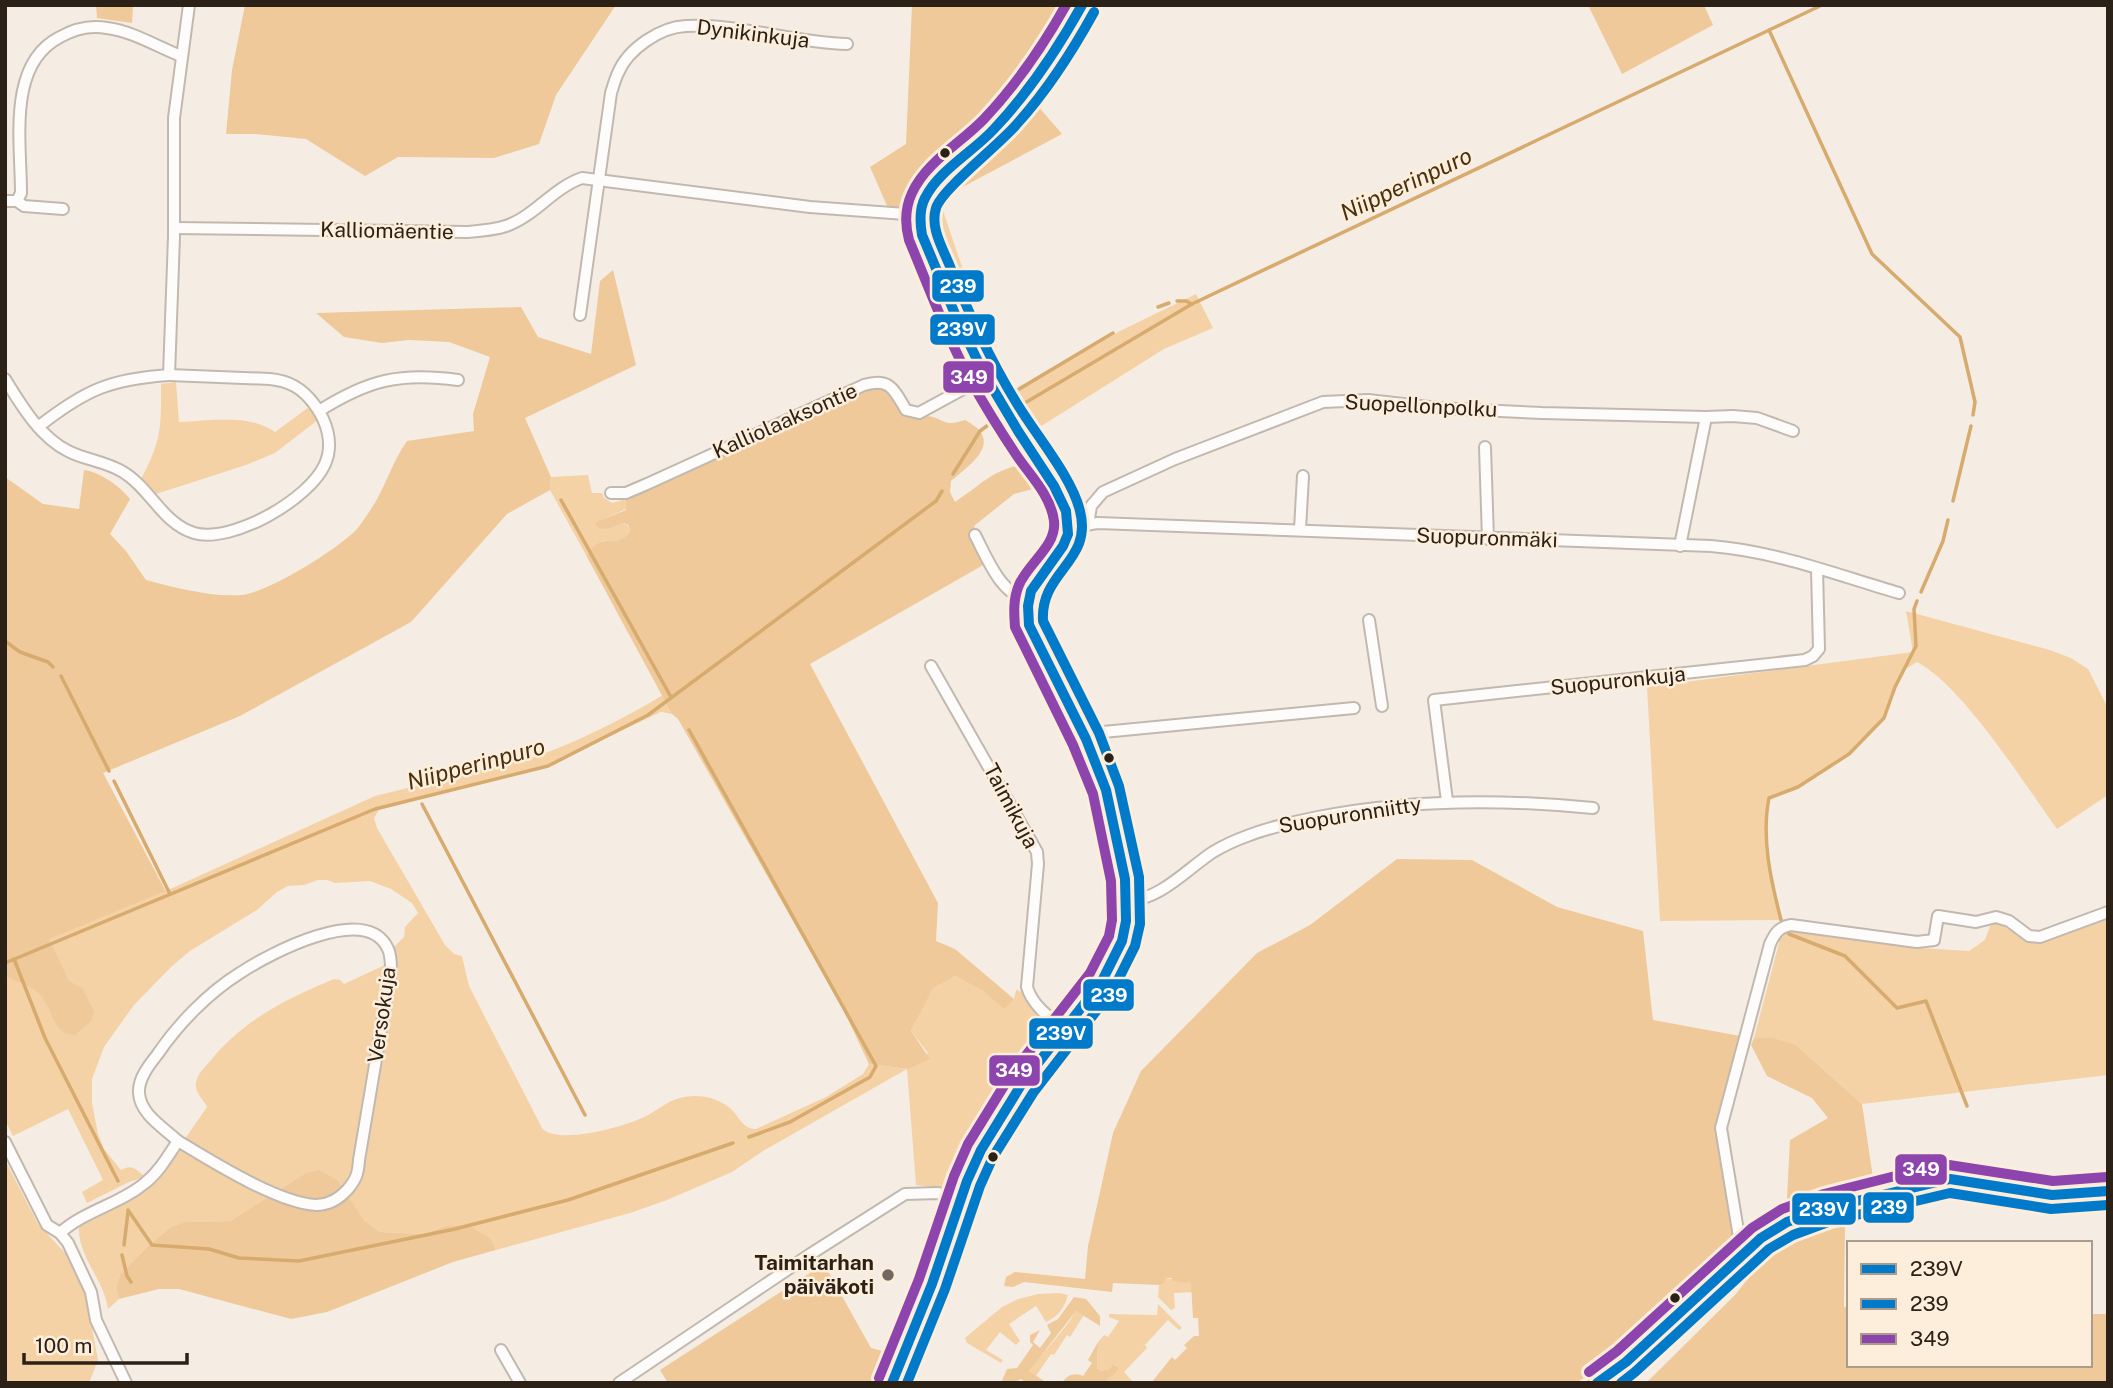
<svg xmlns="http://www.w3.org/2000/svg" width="2113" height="1388" viewBox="0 0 2113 1388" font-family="'Public Sans',sans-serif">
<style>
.green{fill:#f4d2a6}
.forest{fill:#efc999}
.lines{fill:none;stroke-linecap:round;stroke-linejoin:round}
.stream{stroke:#d7aa6e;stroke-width:3.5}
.street-casing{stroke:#c1b9af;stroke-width:14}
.secondary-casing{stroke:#c1b9af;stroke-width:19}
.street{stroke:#fefcfb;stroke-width:10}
.secondary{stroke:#fefcfb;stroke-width:16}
.bus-1-casing{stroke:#fdeedc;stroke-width:16}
.bus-2-casing{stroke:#fdeedc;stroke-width:16}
.bus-3-casing{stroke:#fdeedc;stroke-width:16}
.bus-1{stroke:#007ac9;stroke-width:10}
.bus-2{stroke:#007ac9;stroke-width:10}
.bus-3{stroke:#8e44ad;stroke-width:10}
.bus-dot{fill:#2b2117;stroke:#fdeedc;stroke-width:2.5}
.poi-dot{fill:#72685f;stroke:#fdeedc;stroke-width:2.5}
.labels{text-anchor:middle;stroke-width:5;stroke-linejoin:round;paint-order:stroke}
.street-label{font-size:21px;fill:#2b2117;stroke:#fdeedc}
.poi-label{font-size:21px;font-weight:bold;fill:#2b2117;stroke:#fdeedc;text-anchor:end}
.water-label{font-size:23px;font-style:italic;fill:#4a310e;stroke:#fdeedc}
.line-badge{stroke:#fdeedc;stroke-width:2.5}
.badge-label{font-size:19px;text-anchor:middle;font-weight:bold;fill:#fff}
</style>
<rect width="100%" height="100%" fill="#f5ede4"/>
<g class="green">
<polygon points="938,196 997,370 1015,392 1120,331 1196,294 1213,328 1164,349 1027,435 976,349 927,232 928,207 933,206"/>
<path d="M176 382 179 422C210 421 248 413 275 432L309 407 319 419 275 453 246 465 156 494 141 479C162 440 161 427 161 384Z"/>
<polygon points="588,475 592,493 602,493 604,498 612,503 626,499 626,509 597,522 607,529 623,523 627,525 630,531 623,540 603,541 586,555 550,490 551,477"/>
<path d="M1906 611 2050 650 2071 658 2088 669 2108 708V795L2057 829C2025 785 1963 686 1917 662L1904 670 1884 718 1849 754 1798 787 1769 798C1761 838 1771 881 1781 920L1660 921 1647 687 1913 652Z"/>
<path d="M663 695 672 714 661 712 549 765 379 810 374 818 377 828 445 945 454 954 462 956 469 986 542 1128C556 1146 628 1126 646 1116 658 1110 667 1101 680 1098 697 1093 718 1097 731 1109 740 1117 742 1129 756 1129L826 1097 863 1074 869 1064 908 1069 928 1053 911 1031 933 987 955 976 983 991 1004 1008 1014 999 1016 990 1023 992 1051 1023 981 1127 955 1181 945 1189 916 1185 907 1069 763 1151 732 1172 667 1200 630 1213 496 1250 491 1239 446 1226 423 1234 380 1232 364 1220 352 1205 304 1174 230 1221 187 1222 172 1226 148 1246 120 1275 116 1288 119 1299 108 1309C104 1279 77 1256 79 1226L138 1193 173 1156 207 1107C203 1099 194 1092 196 1083 197 1074 205 1067 211 1060 243 1020 288 998 334 979L340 980 344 984 387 964 391 950 404 937 405 927 418 913 412 903 391 889 370 881 335 883 327 880H318L304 885 288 886 277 892 257 910 190 951 171 967 134 1005 104 1047 92 1079V1103L98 1134 104 1149 121 1170C132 1164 136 1169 145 1177L129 1182 87 1203 82 1192 103 1180 68 1109 13 1136 5 1120V808L103 773 166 891 375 796 535 757C579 741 623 719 663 695Z"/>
<path d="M2108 918V1075L1862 1104 1795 1044 1774 1038H1754L1780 939 1788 931 1797 930 1904 947 1969 951 1985 940 1990 926 1997 923C2013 930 2022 941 2041 942Z"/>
<polygon points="5,1160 38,1224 68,1256 86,1295 98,1360 89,1383 5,1383"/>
<polygon points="1165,1278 1191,1283 1194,1292 1174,1293 1175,1308 1171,1310 1158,1297 1159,1285"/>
<path d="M1059 1293 1068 1295C1064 1308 1059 1316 1046 1322L1036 1306 1009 1324 1020 1341 1016 1345 1000 1332 986 1350 1003 1360 1001 1363 967 1343 965 1338 1002 1307 1018 1299 1038 1294Z"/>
<polygon points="1158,1304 1182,1328 1179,1330 1168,1320 1145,1345 1147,1348 1124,1372 1134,1383 1109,1383 1107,1379 1114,1375 1119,1368 1115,1364 1109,1369 1101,1371 1097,1368 1098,1342 1104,1335 1108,1337 1119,1321 1109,1317 1109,1314 1157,1315"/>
<path d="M1076 1311 1084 1315 1070 1337 1067 1335 1054 1355 1051 1354 1036 1376 1029 1371C1044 1350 1063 1333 1076 1311Z"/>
</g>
<g class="forest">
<polygon points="96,5 133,5 132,23 97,18"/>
<polygon points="245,5 616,5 556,95 539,144 494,158 398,157 365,176 306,139 256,134 226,134 232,70"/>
<polygon points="912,5 1065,5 1003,97 976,126 916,184 905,210 888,208 870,167 906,144"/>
<polygon points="1588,5 1704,5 1713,25 1622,74"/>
<polygon points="1031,98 1062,134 940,199 938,196 965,174 962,170 999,135"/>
<path d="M613 270 636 365 525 418 551 477 550 490 507 514 411 622 240 716 103 773 165 891 49 939 69 981 83 989 94 1012 91 1021 75 1035C49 1034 54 1004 36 991 28 985 15 981 5 976V477L43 504 79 509 84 470C100 472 120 486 130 499L110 534 126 551 146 580C177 588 209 597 241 595 268 593 338 549 357 529 361 524 365 518 369 512 385 490 391 463 407 441L474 431 473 414 490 357 449 342 409 340 382 343 344 337 316 313 521 307 538 337 591 354 600 281Z"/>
<path d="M872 387C894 386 895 406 910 416 917 420 921 416 927 416 943 417 942 428 965 420 1005 441 972 463 951 481L950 492 955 502C983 484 991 470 1026 464L1040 487 1014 494 974 526 992 560 810 664 938 903 936 941 955 949 1014 999 1004 1009 983 991 955 976 933 988 911 1031 930 1059 908 1069 869 1064 843 1009 678 719 672 714 586 555C591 551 593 545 599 543 611 537 621 546 630 531L628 525 624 523 607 529 599 528 596 525V522L626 510V499Z"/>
<polygon points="1397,859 1472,860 1557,907 1643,931 1653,1020 1740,1036 1716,1126 1736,1252 1669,1302 1655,1320 1618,1357 1576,1383 1151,1383 1172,1357 1175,1360 1187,1348 1184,1345 1194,1336 1199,1336 1198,1318 1193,1318 1191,1283 1173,1281 1171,1278 1166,1278 1164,1283 1159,1285 1113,1283 1112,1292 1024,1282 1013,1287 1004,1286 1006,1277 1015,1272 1085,1279 1088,1246 1113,1133 1141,1071 1257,953 1310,925"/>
<polygon points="1754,1038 1774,1038 1795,1044 1862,1104 1875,1191 1786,1217 1790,1140 1828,1118 1812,1098 1767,1076 1751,1045"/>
<polygon points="319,1170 337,1180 364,1220 380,1232 423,1234 446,1226 468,1225 491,1239 496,1250 453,1262 327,1312 291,1319 179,1289 159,1289 119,1299 116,1288 120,1275 148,1246 172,1226 186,1222 230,1221 304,1174"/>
<polygon points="1845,1222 1844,1307 1849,1307 1849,1365 2090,1365 2090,1314 2108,1314 2108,1383 1646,1383 1735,1295 1767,1255 1797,1235"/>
<polygon points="824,1264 871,1348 887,1352 875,1383 668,1383 660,1370"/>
<polygon points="1074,1297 1086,1299 1100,1316 1100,1326 1076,1311 1029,1371 1047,1383 1026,1383 1021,1379 1013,1383 1001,1383 1007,1369 1017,1368 1033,1345 1030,1342 1030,1335 1040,1330 1033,1342 1040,1348 1051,1333 1047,1325 1058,1319"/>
<path d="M1098 1342 1097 1368 1101 1371 1109 1369 1114 1364 1119 1368 1114 1375 1107 1379 1109 1383H1062C1067 1375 1074 1372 1083 1376L1092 1363 1088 1360Z"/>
</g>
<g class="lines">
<g class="stream">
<polyline points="1769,30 1872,254 1960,337 1975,402 1973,415"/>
<polyline points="1177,301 1186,301 1192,304"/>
<polyline points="1158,307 1169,303"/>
<polyline points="1004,398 1113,333"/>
<polyline points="1013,410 1192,304 1822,5"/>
<polyline points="953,474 980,431 995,420"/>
<polyline points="561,500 671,697"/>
<polyline points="1953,501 1971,426"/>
<polyline points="1921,592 1943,541 1948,520"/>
<polyline points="5,641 20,652 48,662 53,667"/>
<polyline points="61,676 109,771"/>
<polyline points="689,730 876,1066 870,1077 790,1122 749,1137"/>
<polyline points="114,781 170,894"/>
<polyline points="422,804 585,1115"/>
<path d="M1781 920C1771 881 1761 838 1769 798L1798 787 1849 754 1884 718 1895 687 1916 646 1914 609 1917 601"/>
<polyline points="1789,934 1845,956 1897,1008 1926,1001 1967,1106"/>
<polyline points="14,959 45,1038 118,1181"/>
<polyline points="5,963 375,809 548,766 648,715 936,501 942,491"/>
<polyline points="128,1210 152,1245 209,1249 239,1258 299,1261 455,1229 568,1200 733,1143"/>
<polyline points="124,1245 128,1212"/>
<polyline points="122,1255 127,1276 131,1282"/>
</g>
<g class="street-casing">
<g id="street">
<path d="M5 201H17L21 193C21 141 7 64 60 37 74 29 91 25 107 28 132 31 158 47 181 56"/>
<polyline points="17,201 24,206 63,209"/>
<path d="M174 228 467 232C480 231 494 230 506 226 535 216 553 188 582 178L810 207 919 215"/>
<path d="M580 315 611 93C613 87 615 79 618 73 628 49 660 27 686 26 737 23 795 43 847 44"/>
<path d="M5 379C21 405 40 437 68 451 85 460 105 461 123 472 150 488 163 524 194 533 232 544 310 499 325 464 334 444 327 421 314 404 302 388 289 381 270 379L169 375"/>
<path d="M319 411C368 380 400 372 458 380"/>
<path d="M38 427C85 390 110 379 169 375L174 237V118L189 5"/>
<polyline points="1485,447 1488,539"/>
<path d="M611 493H626L647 484 864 385C890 377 894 390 906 410L919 413 985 377"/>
<polyline points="1088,525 1091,506 1103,492 1175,459 1323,402 1368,400 1438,408 1542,413 1706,417 1733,416 1757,418 1793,431"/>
<path d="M1070 527 1098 523 1711 546C1775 551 1837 575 1899 593"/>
<polyline points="1300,529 1303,476"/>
<path d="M975 535C987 558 1000 593 1027 600"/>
<polyline points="1680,546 1706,417"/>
<polyline points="1369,620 1382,706"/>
<path d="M931 666 1037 852 1038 864 1027 987C1032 1005 1050 1018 1064 1029"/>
<polyline points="1086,739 1103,732 1354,708"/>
<polyline points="1447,801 1434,700 1805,660 1813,656 1819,649 1817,569"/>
<path d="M1127 901C1160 900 1187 869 1213 852 1223 846 1236 840 1247 836 1270 827 1294 822 1318 817 1409 799 1502 799 1593 808"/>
<polyline points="5,1142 47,1225 60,1233 68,1243 91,1292 96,1320 126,1383"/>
<path d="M60 1233C86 1210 120 1204 145 1183 159 1172 168 1156 178 1141 164 1128 140 1114 139 1093 138 1079 149 1065 157 1055 178 1024 208 993 240 973 267 955 367 901 388 949 391 955 391 964 391 970L359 1160C358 1173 357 1178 348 1189 340 1198 329 1205 316 1205 278 1203 211 1161 178 1141"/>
<path d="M1742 1255 1721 1128 1770 944C1775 933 1779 927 1791 925L1917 942 1934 940 1938 916 1976 922 1996 917 2009 921 2029 936 2040 937 2108 912"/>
<polyline points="501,1350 520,1383"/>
<polyline points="619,1383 809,1255 905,1194 938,1193 961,1200"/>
</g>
</g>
<g class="secondary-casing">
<g id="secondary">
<path d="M892 1383 932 1284 967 1181 981 1150 1021 1085 1102 981 1122 941 1126 921 1125 879 1106 790 1086 739 1029 625C1018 570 1075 560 1068 520 1064 495 1047 475 1033 455 1019 434 1006 413 993 391 964 342 944 288 922 235 919 221 919 206 927 194 942 172 975 150 994 129 1028 93 1058 49 1082 5"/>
<polyline points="1597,1383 1626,1362 1761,1238 1787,1222 1827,1208 1926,1183 1950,1179 2052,1195 2108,1191"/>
</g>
</g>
<use href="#street" class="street"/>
<use href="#secondary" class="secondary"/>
<g class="bus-1-casing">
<g id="bus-1">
<path d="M892 1383 932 1284 967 1181 981 1150 1021 1085 1102 981 1122 941 1126 921 1125 879 1106 790 1086 739 1029 625 1028 606 1031 591 1063 546 1068 534 1066 511 1054 486 1018 431 983 372 955 314 922 235C920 223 919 209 925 198 939 170 973 152 994 129 1029 92 1057 50 1082 5"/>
<polyline points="1597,1383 1626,1362 1761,1238 1787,1222 1827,1208 1950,1179 2052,1195 2108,1191"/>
</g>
</g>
<g class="bus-2-casing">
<g id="bus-2">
<path d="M907 1383 945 1289 980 1186 993 1157 1033 1093 1114 988 1135 946 1140 924 1139 877 1119 786 1099 733 1043 621C1040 571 1093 562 1080 511 1072 477 1035 434 1016 402 989 358 968 312 949 264 942 247 930 227 936 208 942 189 999 145 1016 125 1047 91 1072 52 1094 12"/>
<polyline points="1621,1383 1635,1372 1769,1249 1793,1235 1831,1221 1950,1193 2051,1209 2108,1205"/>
</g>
</g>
<g class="bus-3-casing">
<g id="bus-3">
<polyline points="1589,1372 1617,1351 1752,1228 1782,1209 1824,1194 1923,1169 1949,1165 2053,1181 2107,1177"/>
<path d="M879 1378 919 1279 954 1176 968 1144 1010 1076 1090 973 1109 936 1112 920 1111 881 1093 794 1073 745 1015 627C1014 613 1013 599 1019 585 1028 563 1057 546 1054 521 1051 496 1030 475 1017 456 1001 432 986 408 972 383 947 337 929 288 909 240 905 225 905 208 912 193 926 162 961 143 984 119 1016 85 1043 46 1066 5"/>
</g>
</g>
<use href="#bus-1" class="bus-1"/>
<use href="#bus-2" class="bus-2"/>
<use href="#bus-3" class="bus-3"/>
</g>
<g class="bus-dot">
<circle cx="945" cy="153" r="6"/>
<circle cx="1109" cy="758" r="6"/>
<circle cx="993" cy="1157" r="6"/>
<circle cx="1675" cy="1298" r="6"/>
</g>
<circle class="poi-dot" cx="888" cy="1275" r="7"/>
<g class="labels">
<g class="street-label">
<text transform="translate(753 34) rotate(7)" y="7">Dynikinkuja</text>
<text transform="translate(387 231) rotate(1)" y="7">Kalliomäentie</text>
<text transform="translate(1421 406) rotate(3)" y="7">Suopellonpolku</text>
<text transform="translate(785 421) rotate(-24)" y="7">Kalliolaaksontie</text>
<text transform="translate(1487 538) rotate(2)" y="7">Suopuronmäki</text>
<text transform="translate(1618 681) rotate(-6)" y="7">Suopuronkuja</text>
<text transform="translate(1011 806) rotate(62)" y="7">Taimikuja</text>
<text transform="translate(1350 815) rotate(-9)" y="7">Suopuronniitty</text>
<text transform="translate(382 1015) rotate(-82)" y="7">Versokuja</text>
</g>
<g class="poi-label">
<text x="874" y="1270">Taimitarhan<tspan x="874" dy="24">päiväkoti</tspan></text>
</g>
<g class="water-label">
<text transform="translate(1406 184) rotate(-25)" y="8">Niipperinpuro</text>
<text transform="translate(476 764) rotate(-15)" y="8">Niipperinpuro</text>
</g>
</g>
<g class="line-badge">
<rect x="931" y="269" width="54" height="34" rx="7" fill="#007ac9"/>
<rect x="929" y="313" width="67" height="33" rx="7" fill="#007ac9"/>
<rect x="942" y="360" width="53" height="34" rx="7" fill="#8e44ad"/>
<rect x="1082" y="978" width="53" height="34" rx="7" fill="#007ac9"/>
<rect x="1028" y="1017" width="66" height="33" rx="7" fill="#007ac9"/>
<rect x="988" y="1054" width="53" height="33" rx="7" fill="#8e44ad"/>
<rect x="1894" y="1153" width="54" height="33" rx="7" fill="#8e44ad"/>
<rect x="1862" y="1191" width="53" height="33" rx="7" fill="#007ac9"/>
<rect x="1791" y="1192" width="66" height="34" rx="7" fill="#007ac9"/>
</g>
<g class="badge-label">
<text x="958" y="293">239</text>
<text x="962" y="336">239V</text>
<text x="969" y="384">349</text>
<text x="1109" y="1002">239</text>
<text x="1061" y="1040">239V</text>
<text x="1014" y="1077">349</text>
<text x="1921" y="1176">349</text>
<text x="1889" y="1214">239</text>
<text x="1824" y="1216">239V</text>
</g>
<rect width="2113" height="1388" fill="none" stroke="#2b2117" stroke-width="14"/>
<rect x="1847" y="1241" width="245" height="126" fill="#fdeedc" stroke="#a99c8d" stroke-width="2"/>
<rect x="1861" y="1264" width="35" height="10" fill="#007ac9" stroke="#a99c8d" stroke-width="2"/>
<text x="1910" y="1276" font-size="21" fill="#2b2117">239V</text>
<rect x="1861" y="1299" width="35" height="10" fill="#007ac9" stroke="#a99c8d" stroke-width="2"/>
<text x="1910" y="1311" font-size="21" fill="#2b2117">239</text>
<rect x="1861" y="1334" width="35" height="10" fill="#8e44ad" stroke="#a99c8d" stroke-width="2"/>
<text x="1910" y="1346" font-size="21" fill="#2b2117">349</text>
<path d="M24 1353v10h163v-10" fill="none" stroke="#2b2117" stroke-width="3.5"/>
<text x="35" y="1353" font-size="21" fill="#2b2117" stroke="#fdeedc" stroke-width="5" paint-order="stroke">100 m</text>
</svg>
